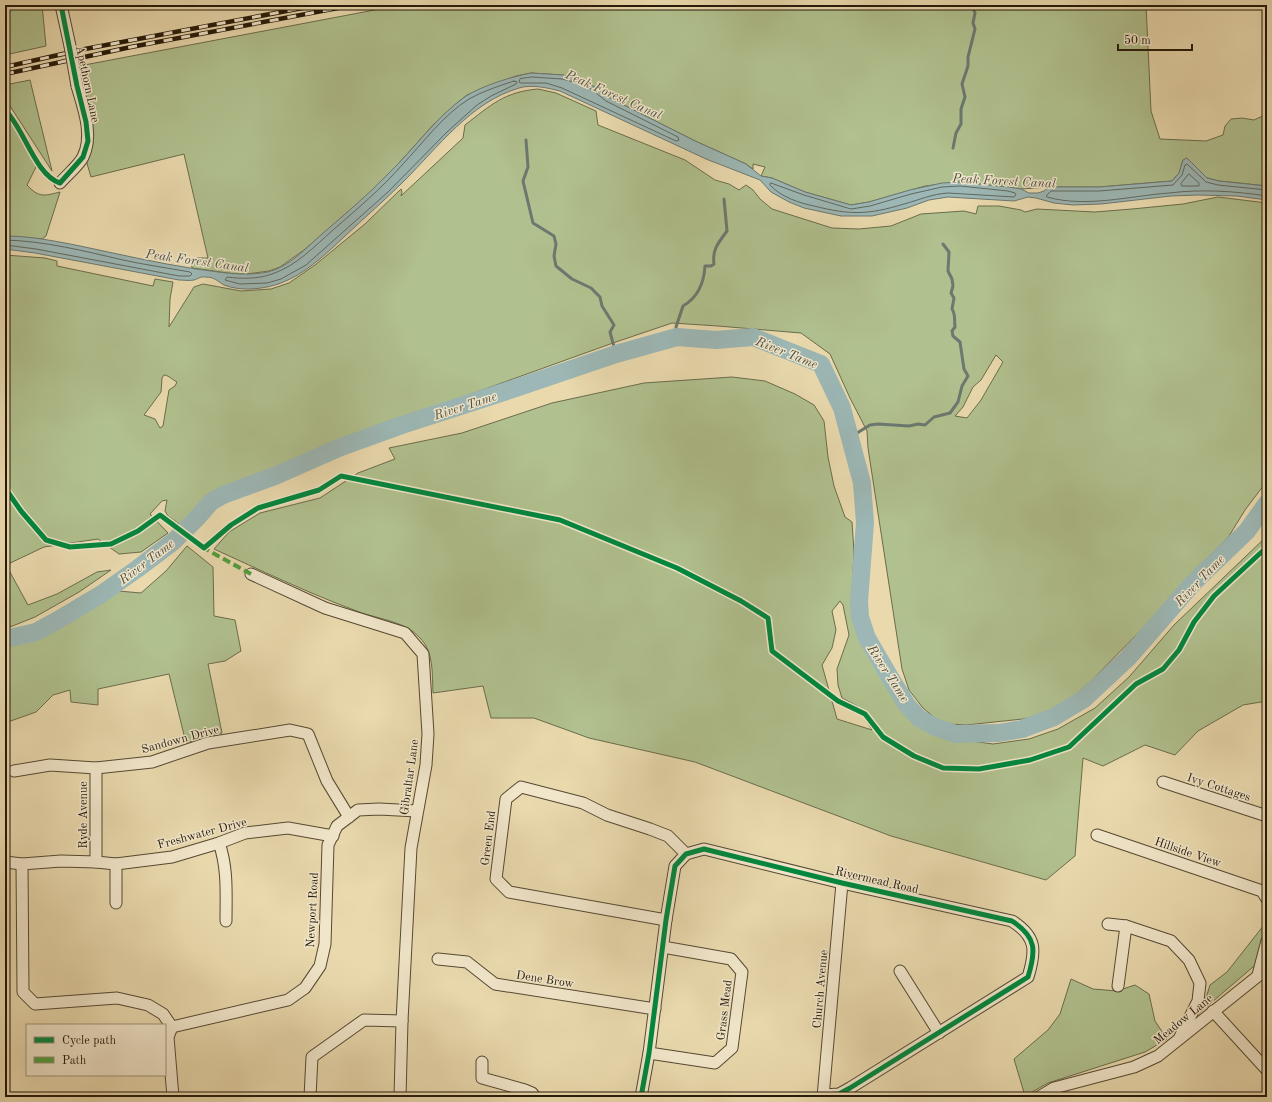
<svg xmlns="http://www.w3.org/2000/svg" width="1272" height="1102" viewBox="0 0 1272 1102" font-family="'Old Standard TT',serif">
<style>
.green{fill:#b0c08e;stroke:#6a6c4c;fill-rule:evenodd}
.water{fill:#9cb7b5;stroke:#6c7870}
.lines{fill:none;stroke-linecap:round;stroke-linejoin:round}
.shore{stroke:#60685f;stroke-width:1}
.stream{stroke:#6c7870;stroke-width:3}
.river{stroke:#9cb7b5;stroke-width:18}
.minor-casing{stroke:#554932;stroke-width:13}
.minor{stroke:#f1e6ca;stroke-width:11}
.rail-casing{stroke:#241909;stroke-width:4.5}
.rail{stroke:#f1e6ca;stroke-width:3;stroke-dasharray:9;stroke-linecap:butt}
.minor-bridge-casing{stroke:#554932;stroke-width:13;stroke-linecap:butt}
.minor-bridge{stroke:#f1e6ca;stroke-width:11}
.quiet{stroke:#50a13e;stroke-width:4;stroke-dasharray:8 4;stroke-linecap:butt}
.cycleway-casing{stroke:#f1e6ca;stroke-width:8}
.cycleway{stroke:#00873e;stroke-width:5}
.labels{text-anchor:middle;stroke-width:3;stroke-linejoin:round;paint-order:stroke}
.street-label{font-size:12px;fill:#241909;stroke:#f1e6ca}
.water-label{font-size:13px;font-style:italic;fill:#4e5045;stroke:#f1e6ca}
</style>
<rect width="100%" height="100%" fill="#e9d9ad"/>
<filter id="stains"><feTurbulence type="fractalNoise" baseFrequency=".005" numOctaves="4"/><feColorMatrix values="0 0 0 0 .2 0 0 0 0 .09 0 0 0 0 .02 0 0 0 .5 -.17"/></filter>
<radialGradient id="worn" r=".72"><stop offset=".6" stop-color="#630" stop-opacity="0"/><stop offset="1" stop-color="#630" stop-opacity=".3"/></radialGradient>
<g class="green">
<polygon points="5,5 42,5 46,46 5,55"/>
<polygon points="401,5 1146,5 1151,111 1160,139 1206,141 1223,135 1225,126 1231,119 1242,118 1254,120 1267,114 1267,186 1219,181 1207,178 1183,160 1179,173 1172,181 1099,187 1049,187 1021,189 960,182 925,186 869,202 851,205 805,192 772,178 761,176 765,167 753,164 753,169 746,164 693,140 608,97 593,86 563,75 531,73 516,76 479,90 467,95 458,102 434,124 390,173 364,198 304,250 280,267 269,271 247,274 235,274 192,268 191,261 198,258 208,258 184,154 91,177 86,160 90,120 79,66"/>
<polygon points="30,80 52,171 10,106 5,102 5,85"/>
<path d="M538 89 556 93 596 111 598 125 685 160 715 180 729 184 739 190 746 185 753 190 760 199 772 209 832 228 859 229 891 226 921 214 964 211 976 214 978 206H999L1021 210 1025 212 1037 209 1095 212 1132 209 1183 204 1218 197 1267 203V481L1245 510 1229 536 1170 598 1160 611 1089 683 1071 699 1047 713 1023 719 966 725 948 724 935 718 923 708 909 690 902 669 868 448 867 431 850 398 830 354 801 333 718 326 672 323 613 343 335 443 338 449 275 476 223 495 211 502 196 519 186 529 168 516 165 511 167 500 162 501 150 514 168 533 141 552 119 554 98 539 44 547 6 565 28 605 57 594 97 572 111 570 79 592 35 617 5 629V255L45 258 57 261V266L153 286 155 279 173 282 170 299 169 327 194 287 203 284 241 291 271 289 289 283 315 265 365 224 401 189 402 192 401 196 463 138 465 125C491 105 504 92 538 89ZM996 355 1003 362 981 400 967 418 955 416 963 407 973 387 981 380ZM164 375C168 375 173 380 177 382L175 386 169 390 163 426 160 428 155 419 144 415 161 392 162 378Z"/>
<path d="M5 110 16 124 38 163 27 185C39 198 44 196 60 192L46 236 42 239 5 236Z"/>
<path d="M732 377 765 381 795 394 814 405 824 421 828 457 834 486 845 517 852 522 854 552 852 591 855 616 862 637 901 704 915 722 931 733 956 739 993 744 1029 739 1058 729 1095 708 1129 677 1174 625 1267 536V701L1243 705 1198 731 1175 755 1145 745 1103 766 1083 758 1075 856 1046 880 891 836 695 762 589 738 534 718H491L483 686 433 693C432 674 434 652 420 638 404 620 375 619 354 610 306 592 260 570 214 549L229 532 260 513 320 498 358 473 395 459 389 448 462 433 552 403 644 383ZM840 601 843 605 849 635 837 669 838 685 842 698 857 706 872 730 837 719 822 665 832 648 836 630 832 611Z"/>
<polygon points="187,546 213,567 214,616 235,620 241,651 225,661 208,664 222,733 186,743 169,674 98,689 98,705 71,702 70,690 53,695 36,712 5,723 5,639 36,632 58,620 107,590 141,593 166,571"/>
<polygon points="1267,909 1267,955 1198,1014 1205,1001 1210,985 1227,972 1264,925 1264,910"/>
<polygon points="1071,979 1093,989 1117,991 1135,985 1149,994 1155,1021 1167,1039 1145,1052 1048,1083 1025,1096 1014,1059 1048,1030 1060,1014"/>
</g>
<path class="water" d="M531 73 563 75 580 79 593 86 608 97 693 140 746 164 761 176 772 178 805 192 851 205 869 202 910 190 942 183 960 182 1009 187 1021 189 1029 193H1038L1044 191 1049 187H1099L1172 181 1179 173 1183 160 1187 158 1207 178 1219 181 1267 186V200L1237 196 1198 195 1171 196 1101 204 1073 205 1054 203 1036 198 1028 197 1014 201 948 197 929 200 907 208 872 216H841L804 208 789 202 771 192 760 180 706 159 560 91C548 88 532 84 519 88 471 102 438 147 404 181 385 200 364 218 344 237 326 254 305 274 281 283 265 289 241 292 224 285 217 281 215 277 205 277 201 276 198 279 194 280 189 281 183 280 179 280L35 253 5 249V236C30 236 55 241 80 246 118 254 157 263 196 269 220 272 243 277 268 272 289 267 306 248 322 234 345 214 368 195 389 173 415 148 436 117 466 96 484 85 511 77 531 73Z"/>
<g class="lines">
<g class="shore">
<polygon points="532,77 562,79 578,83 591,89 606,101 678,137 679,140 676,141 562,88 546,83 521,83 519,82 520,79"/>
<path d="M514 81 517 82 516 84 491 96 477 105 447 132 388 192 306 265 281 279 267 283 240 284 225 280 227 277C241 279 258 279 272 274 296 266 315 246 333 230 357 209 381 189 402 165 423 143 443 115 469 99 483 91 499 86 514 81Z"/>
<polygon points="1189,174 1199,183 1199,186 1182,186 1181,184"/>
<path d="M771 183 804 195 851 209 870 206 911 194 942 187 960 186 1008 191 1015 193 1016 195 1014 197 948 193C932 194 919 200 904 204 868 215 850 215 814 206 799 203 781 197 770 185Z"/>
<path d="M1267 190 1218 185 1206 182 1187 164 1185 165 1182 175 1173 185 1099 191H1051L1046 196 1047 197C1086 208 1129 196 1169 193 1202 189 1234 191 1267 196"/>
<path d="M5 240C45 241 84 251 123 260 146 265 168 268 190 272L192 274 190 276H179L36 249 5 245"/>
</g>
<g class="stream">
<polyline points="526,140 528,167 523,181 533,223 554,236 556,244 554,256 556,266 572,279 591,288 600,297 602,306 614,325 610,332 616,354"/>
<polyline points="953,148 956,133 961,124 961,109 965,97 962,84 968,66 968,57 975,29 973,23 975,13 972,5"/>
<path d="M677 337 676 327 683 306C697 298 704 283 705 266H711L714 264C712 249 719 242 727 231L724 199"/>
<path d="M849 438 870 425 878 424 909 426 918 424 925 425 934 417 950 413 958 402 962 386 968 376 964 369 960 342 953 336 952 331 955 327C954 320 956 315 952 309L954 298 951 293 953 286 952 279 948 271 949 252 943 244"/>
</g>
<polyline class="river" points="5,639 36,632 58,620 100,595 137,569 174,541 196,519 211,502 223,495 275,476 341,447 402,425 516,388 616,354 677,337 716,340 753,337 821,364 842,408 862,483 865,523 859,601 860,617 867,638 891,679 907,705 919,718 935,727 956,734 999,733 1022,729 1054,717 1084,699 1128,658 1194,582 1247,531 1267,503"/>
<g class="minor-casing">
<g id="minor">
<polyline points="61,5 70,46"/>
<path d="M60 183C67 175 79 165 83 157 94 135 83 107 77 86"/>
<polyline points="251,574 325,608 405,633 423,654 428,734 426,765 411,848 402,1021 400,1097"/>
<polyline points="14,771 50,765 96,768 152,762 208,743 290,730 308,734 327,781 349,817"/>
<polyline points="1163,782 1267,816"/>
<polyline points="1097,835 1262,891 1267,899"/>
<path d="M219 843C228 868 226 895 226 921"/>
<polyline points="5,862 22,864 61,861 96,862 116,864 172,857 219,843 245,833 288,828 333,836"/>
<polyline points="96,862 96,768"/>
<polyline points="22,864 23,992 35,1004 117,998 148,1005 163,1014 172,1027"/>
<polyline points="116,903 116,864"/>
<polyline points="666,920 509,892 496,879 506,799 521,787 583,803 607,815 650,829 668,836 686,854"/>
<polyline points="1108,924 1126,926 1171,941 1189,960 1200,983 1198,1001 1180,1037"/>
<polyline points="438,959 467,962 495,984 655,1009"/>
<polyline points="900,971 939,1033"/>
<polyline points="1258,975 1267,941"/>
<polyline points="1118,986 1126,926"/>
<polyline points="1213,1011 1267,1070"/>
<polyline points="649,1053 715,1063 732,1048 742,972 731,959 663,947"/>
<polyline points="482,1062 482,1078 525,1090 532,1093 535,1097"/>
<polyline points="173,1097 168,1037 172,1027 288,1000 305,988 320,966 325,944 328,845 337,826 358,810 379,809 417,811"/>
<polyline points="310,1097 312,1057 364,1020 402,1021"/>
<path d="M641 1097 649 1053 666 920 675 866 686 854 704 849 842 883 1012 921C1037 937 1036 951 1028 977L850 1088 839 1094 824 1095"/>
<polyline points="823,1097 842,883"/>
<polyline points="1039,1097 1054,1088 1134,1067 1158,1056 1258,976 1267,967"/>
</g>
</g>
<use href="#minor" class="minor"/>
<g class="rail-casing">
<g id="rail">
<polyline points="5,67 85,49 318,5"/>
<polyline points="5,74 131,47 354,5"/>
</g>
</g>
<use href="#rail" class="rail"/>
<g class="minor-bridge-casing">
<polyline id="minor-bridge" points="70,46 77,86"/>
</g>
<use href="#minor-bridge" class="minor-bridge"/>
<polyline class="quiet" points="202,547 251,574"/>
<g class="cycleway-casing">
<g id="cycleway">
<path d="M5 110C24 128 35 175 60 183L83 157 88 141 86 122 77 86 61 5"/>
<polyline points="5,488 21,511 46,540 70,547 111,544 138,531 160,515 204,548 231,525 258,508 319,490 341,476 560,520 677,568 741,601 768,618 772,651 838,701 865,714 883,737 914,756 943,768 979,769 1030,760 1069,747 1136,684 1163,669 1179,650 1194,622 1214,596 1267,547"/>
<path d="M641 1097 649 1053 666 920 675 866 686 854 704 849 842 883 1012 921C1037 937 1036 951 1028 977L850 1088 839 1094 824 1095"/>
</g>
</g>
<use href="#cycleway" class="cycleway"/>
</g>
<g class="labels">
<g class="street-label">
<text transform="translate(88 84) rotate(78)" y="4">Apethorn Lane</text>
<text transform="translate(180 739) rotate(-15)" y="4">Sandown Drive</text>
<text transform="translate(409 777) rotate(-82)" y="4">Gibraltar Lane</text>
<text transform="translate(1219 787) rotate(18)" y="4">Ivy Cottages</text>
<text transform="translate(83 815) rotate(-90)" y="4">Ryde Avenue</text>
<text transform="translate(202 833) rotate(-15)" y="4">Freshwater Drive</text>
<text transform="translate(488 838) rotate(-83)" y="4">Green End</text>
<text transform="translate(1188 852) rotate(19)" y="4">Hillside View</text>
<text transform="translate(877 880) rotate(13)" y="4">Rivermead Road</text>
<text transform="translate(312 910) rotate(-87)" y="4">Newport Road</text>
<text transform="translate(545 979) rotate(9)" y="4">Dene Brow</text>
<text transform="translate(820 989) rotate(-85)" y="4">Church Avenue</text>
<text transform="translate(724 1010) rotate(-83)" y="4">Grass Mead</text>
<text transform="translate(1183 1019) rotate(-39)" y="4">Meadow Lane</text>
</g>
<g class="water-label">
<text transform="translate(614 94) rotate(24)" y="5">Peak Forest Canal</text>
<text transform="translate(1004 180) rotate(3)" y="5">Peak Forest Canal</text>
<text transform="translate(197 260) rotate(8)" y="5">Peak Forest Canal</text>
<text transform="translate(787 352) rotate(22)" y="5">River Tame</text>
<text transform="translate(465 405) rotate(-18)" y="5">River Tame</text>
<text transform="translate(146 561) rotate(-37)" y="5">River Tame</text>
<text transform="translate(1199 580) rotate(-46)" y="5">River Tame</text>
<text transform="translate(889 673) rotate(57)" y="5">River Tame</text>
</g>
</g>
<rect width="1272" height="1102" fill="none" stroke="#e9d9ad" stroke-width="20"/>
<rect x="6" y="6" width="1260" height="1090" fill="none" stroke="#241909" stroke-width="2"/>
<rect x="10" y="10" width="1252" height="1082" fill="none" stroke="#241909"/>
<rect x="26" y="1024" width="140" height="52" fill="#f1e6ca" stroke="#9f947d"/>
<rect x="34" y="1037" width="20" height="6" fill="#00873e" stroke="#9f947d"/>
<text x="62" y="1044" font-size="12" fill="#241909">Cycle path</text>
<rect x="34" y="1057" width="20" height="6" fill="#50a13e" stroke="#9f947d"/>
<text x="62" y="1064" font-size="12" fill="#241909">Path</text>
<path d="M1118 44v6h74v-6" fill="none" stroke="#241909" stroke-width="2"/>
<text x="1124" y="44" font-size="12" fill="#241909" stroke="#f1e6ca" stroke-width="3" paint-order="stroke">50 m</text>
<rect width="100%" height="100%" filter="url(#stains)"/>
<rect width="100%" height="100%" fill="url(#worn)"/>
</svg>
